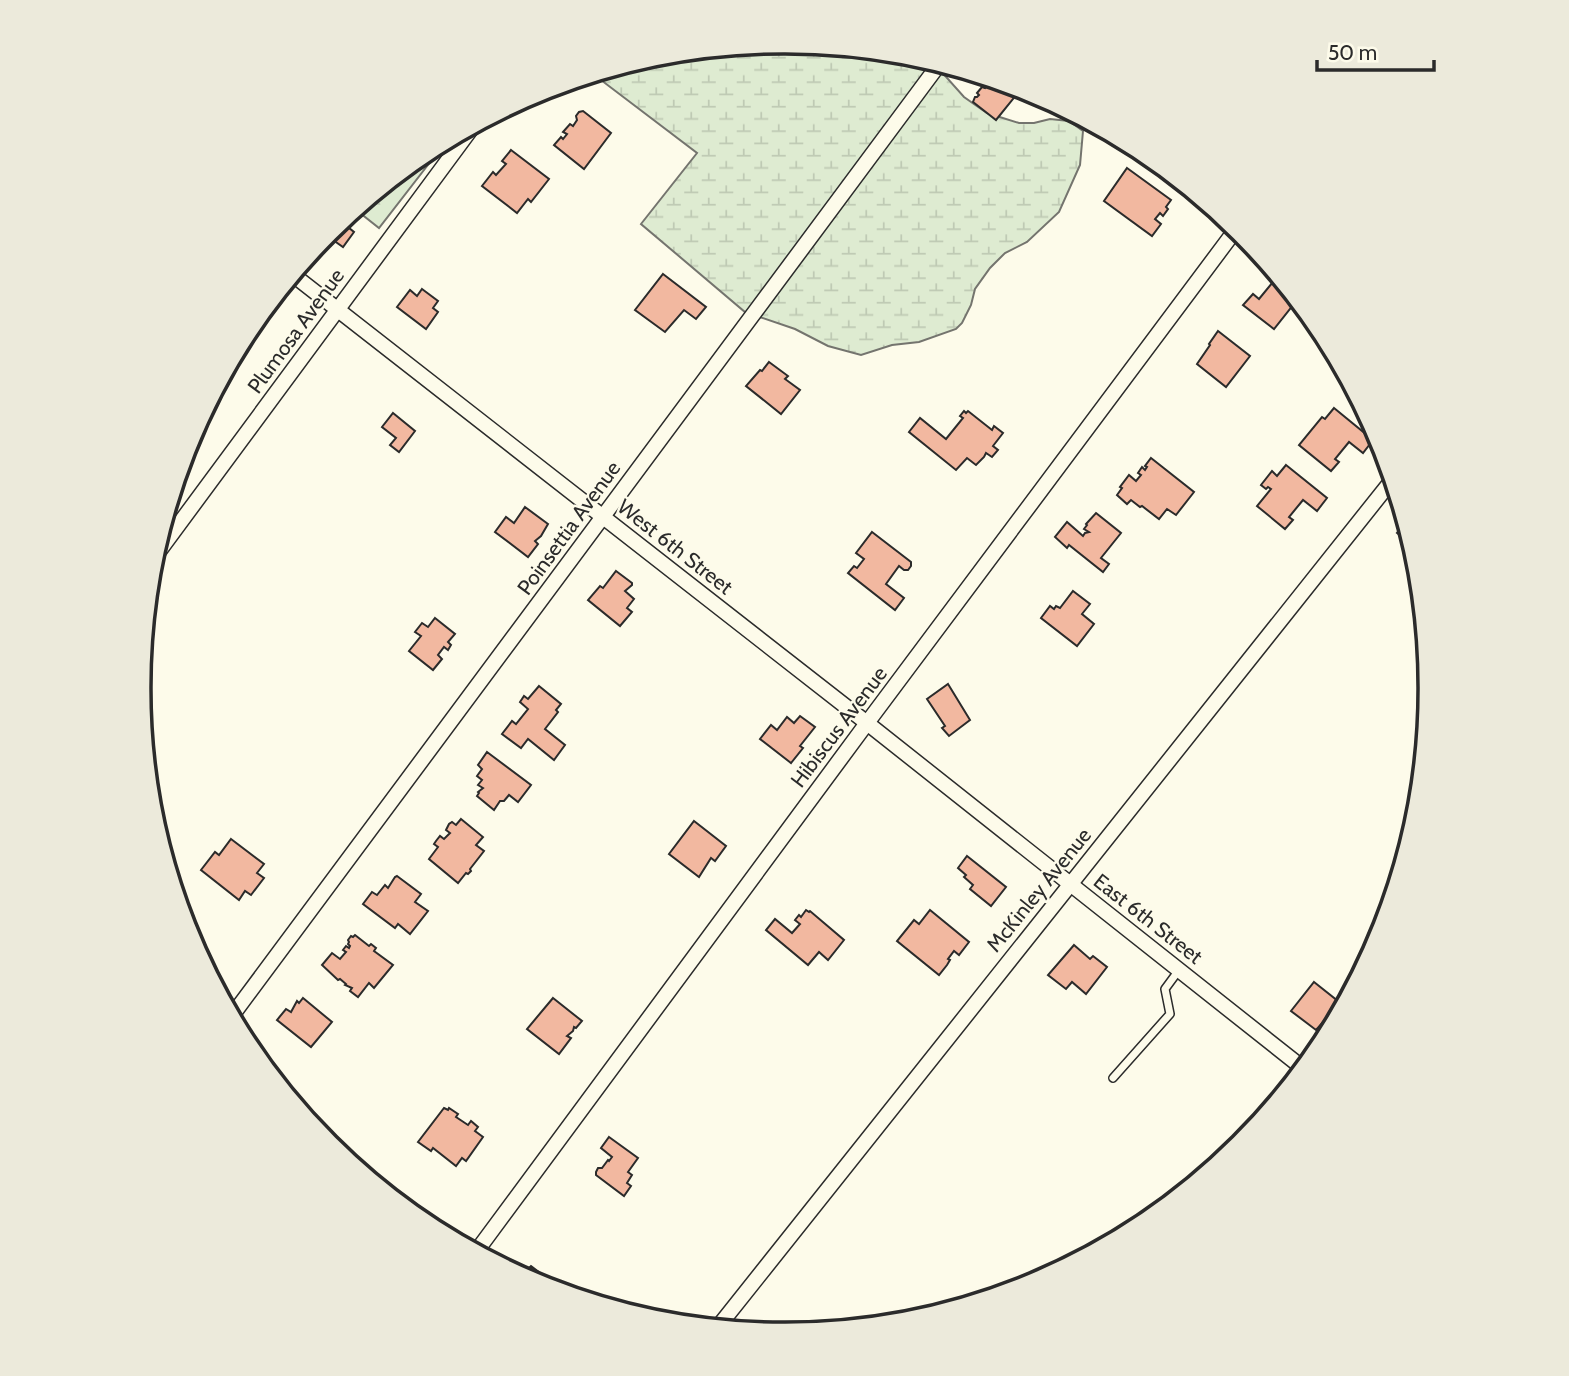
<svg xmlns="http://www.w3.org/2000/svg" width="1569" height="1376" viewBox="0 0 1569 1376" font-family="Cabin,sans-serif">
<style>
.forest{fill:url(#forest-firs);stroke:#74746e;stroke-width:2}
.wetland{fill:url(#wetland-marsh);stroke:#74746e;stroke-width:2}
.building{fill:#f2b8a0;stroke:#2b2b2b;stroke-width:2}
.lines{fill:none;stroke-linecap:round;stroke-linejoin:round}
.service-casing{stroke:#2b2b2b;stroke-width:10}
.minor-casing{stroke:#2b2b2b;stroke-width:17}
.service{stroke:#fdfbea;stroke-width:7}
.minor{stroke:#fdfbea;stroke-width:14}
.labels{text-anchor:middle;stroke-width:5;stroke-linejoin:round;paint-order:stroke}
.street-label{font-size:21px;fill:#2b2b2b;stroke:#fdfbea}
.rim{fill:none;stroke:#2b2b2b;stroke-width:3.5}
</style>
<defs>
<pattern id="forest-firs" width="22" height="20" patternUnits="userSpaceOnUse" patternTransform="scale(1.75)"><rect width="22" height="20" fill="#deebd1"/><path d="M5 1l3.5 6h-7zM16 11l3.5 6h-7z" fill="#bfcab4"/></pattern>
<pattern id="wetland-marsh" width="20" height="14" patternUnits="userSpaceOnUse" patternTransform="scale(1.75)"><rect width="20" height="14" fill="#deebd1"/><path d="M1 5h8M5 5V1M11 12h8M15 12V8" fill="none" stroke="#bfcab4"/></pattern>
</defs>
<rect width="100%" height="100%" fill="#fdfbea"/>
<polygon class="forest" points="448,139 379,228 355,209 426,151"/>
<polygon class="wetland" points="785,42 911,54 932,61 964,97 987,113 1019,123 1034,123 1050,119 1069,121 1083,131 1080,165 1059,212 1027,242 1005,253 990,268 975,289 971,305 962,323 956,329 919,342 892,345 861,355 828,346 795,329 745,312 641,224 697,153 593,74 659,54"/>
<g class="building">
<polygon points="985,77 1021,89 996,120 973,102 975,97 977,97 979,95 977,93 982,87 985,88 989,83 984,78"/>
<polygon points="583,111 611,133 584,169 554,145 561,137 563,139 567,134 563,132 570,124 573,126 577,120 576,116 579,112"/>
<polygon points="511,150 549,179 531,202 528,199 517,213 482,186 493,172 496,175 506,164 502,161"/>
<polygon points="1127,168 1171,200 1166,207 1168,209 1163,216 1160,213 1155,219 1161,224 1152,236 1104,201"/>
<polygon points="346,216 347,218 343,223 354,232 343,247 333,240 331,242 326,238 327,236 325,234"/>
<polygon points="663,274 706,307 696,319 684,310 665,332 635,310"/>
<polygon points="1277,277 1297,300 1274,329 1243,305 1253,294 1259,299"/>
<polygon points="422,289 438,301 433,308 438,312 426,329 397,307 410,290 417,296"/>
<polygon points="1218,331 1250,356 1226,387 1197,364 1210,345 1209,344"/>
<polygon points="769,362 788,376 785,379 800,390 781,414 746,386 760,370 762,371"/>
<polygon points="1334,408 1373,440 1363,453 1349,442 1335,459 1339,462 1331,471 1299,445 1322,417 1325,419"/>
<polygon points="964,411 966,413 968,411 992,430 994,426 1003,433 993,446 998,450 992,457 986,453 984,457 976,465 967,458 956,470 909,432 920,418 946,439 963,418 960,416"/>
<polygon points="393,413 415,431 399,452 390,445 396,438 382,427"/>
<polygon points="1151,458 1194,492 1176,515 1167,509 1159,519 1142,506 1140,507 1131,500 1127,504 1117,495 1122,488 1120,487 1129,475 1136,481 1141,475 1138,473 1142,467 1145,470 1147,467 1145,466"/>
<polygon points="1286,465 1327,498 1317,511 1303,500 1289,517 1293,520 1285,529 1257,506 1271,489 1268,487 1266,489 1261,485 1272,471 1277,476"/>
<polygon points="525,507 548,524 541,536 535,541 538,544 528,557 495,532 506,517 514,523"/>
<polygon points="1096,513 1121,533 1101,558 1109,564 1103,572 1069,545 1067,548 1055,537 1067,522 1083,536 1085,533 1089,532 1084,529 1087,525 1086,524"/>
<polygon points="1404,525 1405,526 1407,525 1413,546 1397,533"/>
<polygon points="872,532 911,562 911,566 908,570 904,570 899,566 886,584 904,598 895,610 848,573 854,566 857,568 864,559 856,553"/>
<polygon points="616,571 632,583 632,585 625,591 634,599 627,608 632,612 620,626 588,600 600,586 603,588"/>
<polygon points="1073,591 1090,604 1082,614 1094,624 1077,646 1041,618 1050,606 1054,609 1056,606 1060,608"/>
<polygon points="435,618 455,634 448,642 451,645 448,650 444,647 438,655 442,659 433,670 409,651 421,636 415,632 422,623 428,627"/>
<polygon points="948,684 970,720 949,736 942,728 945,726 927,699"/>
<polygon points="539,686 561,704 556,710 558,712 545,729 565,745 554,760 528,739 521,748 502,734 512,721 516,724 528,709 520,702 524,696 528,699"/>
<polygon points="800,716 815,727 800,746 803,748 791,763 760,739 771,725 777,730 787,717 794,723"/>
<polygon points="487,752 531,785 518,802 509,795 504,801 500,801 494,810 477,796 479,793 478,792 483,788 478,785 482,780 477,776 482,769 478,765"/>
<polygon points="461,819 483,837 476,845 484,851 470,869 471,871 468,874 466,873 458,883 429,859 438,847 434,844 436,841 440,836 444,839 450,833 446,830 449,824 452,822 456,825"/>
<polygon points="694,821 726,846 715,861 711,858 699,877 669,854"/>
<polygon points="231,839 264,864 257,873 264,878 251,895 245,891 239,900 201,870 215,852 219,855"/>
<polygon points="967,856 1006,887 991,906 970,889 973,885 964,877 966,875 958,868"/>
<polygon points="397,876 421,894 415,902 428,911 410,934 398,924 395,928 363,904 372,892 377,895 385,885 388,888 395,877"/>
<polygon points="806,910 809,912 810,911 844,940 828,960 819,952 808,965 766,930 775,919 792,933 800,924 795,920 799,915 801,917"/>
<polygon points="930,910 969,942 959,955 954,951 948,959 950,960 947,965 939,975 897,941 914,920 919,924"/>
<polygon points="355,935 369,946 371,944 376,948 374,951 393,965 374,988 369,983 358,997 350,991 352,988 345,985 346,984 340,979 338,980 322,965 332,953 340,959 346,952 343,950 346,946 349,948 350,946 348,944 349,942 348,940 351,936 353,937"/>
<polygon points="1074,945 1090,959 1093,956 1107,967 1086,994 1072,982 1066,989 1048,975"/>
<polygon points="1314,982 1338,1001 1340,1000 1345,1004 1337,1018 1333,1015 1326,1024 1323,1022 1316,1030 1291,1011"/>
<polygon points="303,998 332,1022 311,1047 277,1020 286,1009 291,1012 297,1001 299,1003"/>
<polygon points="553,998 582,1021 576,1028 574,1027 573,1031 567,1036 571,1038 559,1054 527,1029"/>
<polygon points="444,1108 448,1110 449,1108 458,1114 456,1117 468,1125 471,1121 478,1127 475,1131 483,1137 466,1161 462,1158 456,1166 433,1148 431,1151 418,1142"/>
<polygon points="609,1137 638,1158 628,1172 632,1175 627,1183 631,1186 624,1196 596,1175 596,1172 598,1168 602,1168 608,1160 609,1161 612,1157 601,1148"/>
<polygon points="531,1266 557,1286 554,1290 537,1285 521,1276"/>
</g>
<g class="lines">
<g class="service-casing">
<polyline id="service" points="1113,1078 1170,1014 1165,989 1179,970"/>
</g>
<g class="minor-casing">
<g id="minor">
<polyline points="292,274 867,723 1304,1069"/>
<polyline points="151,562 474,125"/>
<polyline points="231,1017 940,63"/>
<polyline points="476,1252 867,723 1237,228"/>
<polyline points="718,1327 1393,479"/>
</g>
</g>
<use href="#service" class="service"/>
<use href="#minor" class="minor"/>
</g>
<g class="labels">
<g class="street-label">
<text transform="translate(296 331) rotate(-54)" y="7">Plumosa Avenue</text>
<text transform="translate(569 528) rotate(-54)" y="7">Poinsettia Avenue</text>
<text transform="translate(675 547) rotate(38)" y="7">West 6th Street</text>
<text transform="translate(839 727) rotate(-53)" y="7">Hibiscus Avenue</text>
<text transform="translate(1039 890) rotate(-51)" y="7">McKinley Avenue</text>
<text transform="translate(1148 919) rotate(38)" y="7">East 6th Street</text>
</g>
</g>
<path d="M0 0H1569V1376H0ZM784 54H785A633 633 0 0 1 1418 687V689A633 633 0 0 1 785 1322H784A633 633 0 0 1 151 689V687A633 633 0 0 1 784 54Z" fill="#eceadb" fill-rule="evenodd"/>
<path class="rim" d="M784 54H785A633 633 0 0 1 1418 687V689A633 633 0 0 1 785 1322H784A633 633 0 0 1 151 689V687A633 633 0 0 1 784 54Z"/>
<path d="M1317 60v10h117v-10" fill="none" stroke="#2b2b2b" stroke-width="3.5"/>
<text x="1328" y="60" font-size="21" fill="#2b2b2b" stroke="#fdfbea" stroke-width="5" paint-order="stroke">50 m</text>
</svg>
